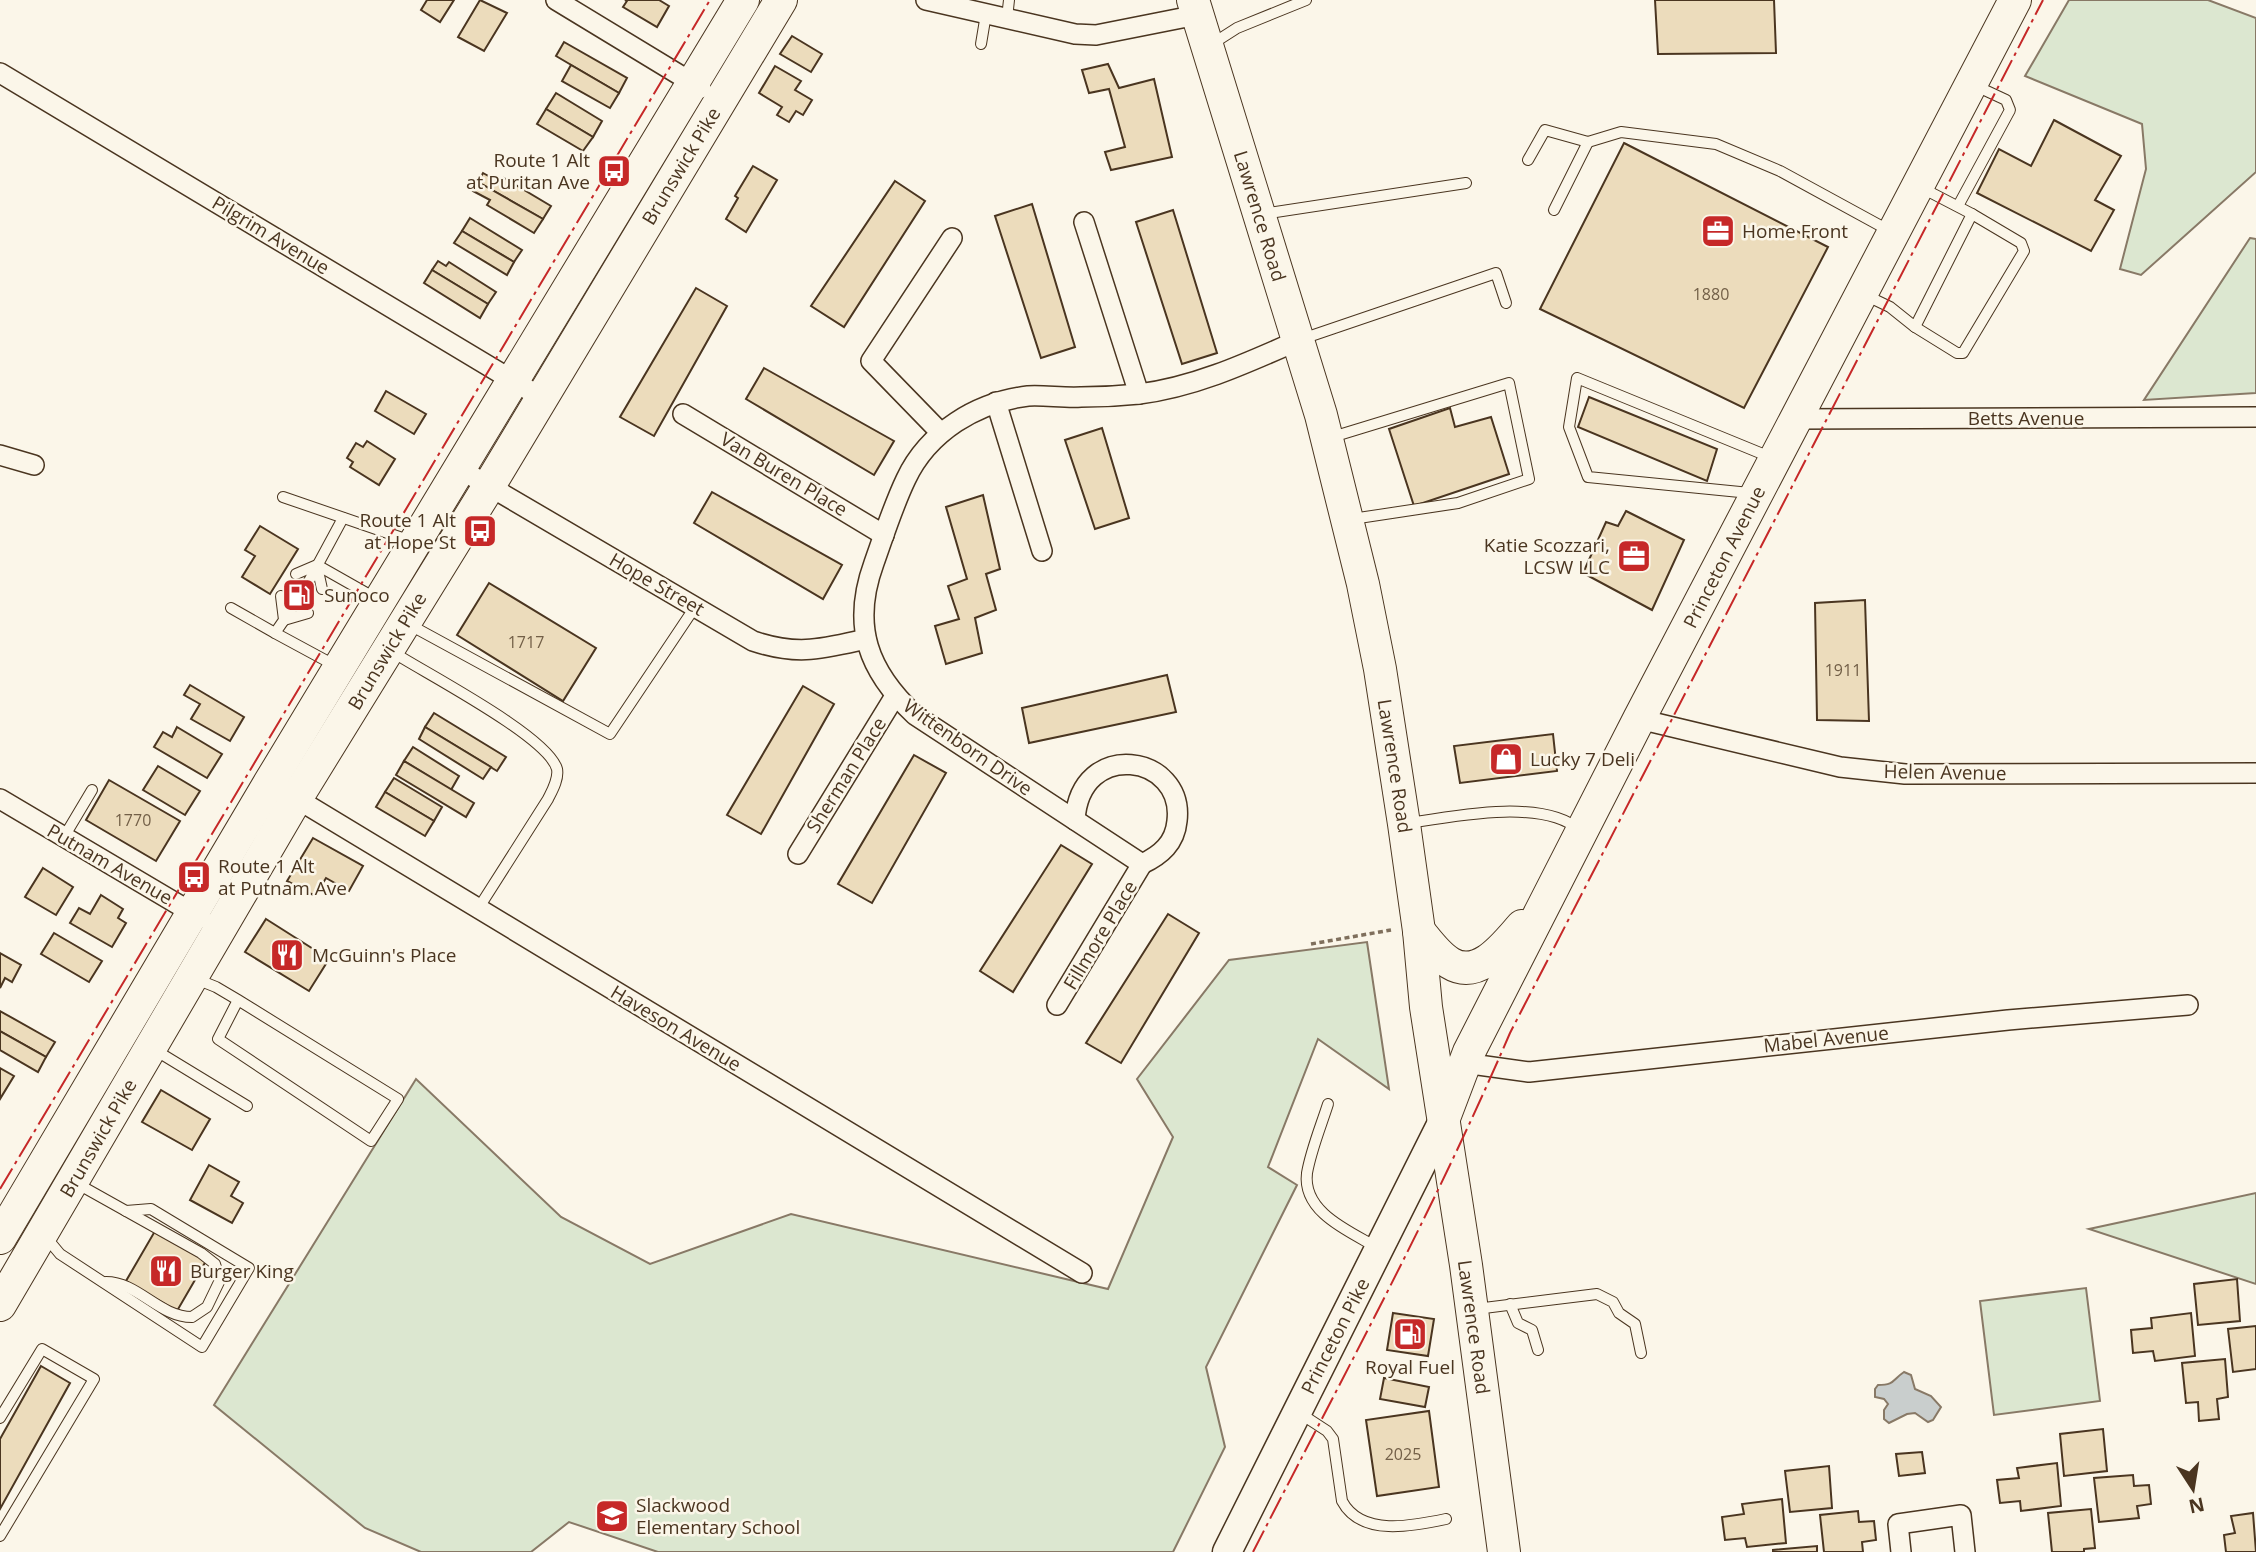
<svg xmlns="http://www.w3.org/2000/svg" width="2256" height="1552" viewBox="0 0 2256 1552" font-family="'Open Sans',sans-serif">
<style>
.green{fill:#dce7d0;stroke:#887966;stroke-width:2}
.water{fill:#c9cecd;stroke:#887966;stroke-width:2}
.building{fill:#ecdcbc;stroke:#4a3520;stroke-width:2}
.lines{fill:none;stroke-linecap:round;stroke-linejoin:round}
.lane-casing{stroke:#4a3520;stroke-width:12}
.street-casing{stroke:#4a3520;stroke-width:22}
.secondary-casing{stroke:#4a3520;stroke-width:31}
.primary-casing{stroke:#4a3520;stroke-width:34}
.path{stroke:#7f6f5c;stroke-width:3.5;stroke-dasharray:5 3.5;stroke-linecap:butt}
.lane{stroke:#fbf6e9;stroke-width:10}
.street{stroke:#fbf6e9;stroke-width:19}
.secondary{stroke:#fbf6e9;stroke-width:28}
.primary{stroke:#fbf6e9;stroke-width:32}
.power{stroke:#c62828;stroke-width:2;stroke-dasharray:24 5 3.5 5;stroke-linecap:butt}
.labels{text-anchor:middle;stroke-width:5;stroke-linejoin:round;paint-order:stroke}
.number-label{font-size:16px;fill:#725f47}
.poi-label{font-size:19px;fill:#4a3520;stroke:#fbf6e9;text-anchor:start}
.street-label{font-size:19px;fill:#4a3520;stroke:#fbf6e9}
</style>
<rect width="100%" height="100%" fill="#fbf6e9"/>
<g class="green">
<polygon points="2069,0 2208,0 2256,18 2256,172 2141,275 2120,269 2146,169 2142,124 2025,76"/>
<polygon points="2250,238 2256,239 2256,393 2144,400"/>
<polygon points="1367,942 1389,1089 1318,1039 1268,1167 1297,1185 1206,1367 1225,1447 1173,1552 658,1552 569,1522 531,1552 421,1552 365,1528 214,1405 416,1079 561,1217 650,1264 791,1214 1108,1289 1173,1137 1137,1079 1229,960"/>
<polygon points="2256,1193 2256,1284 2089,1229"/>
<polygon points="2086,1288 2100,1401 1994,1415 1980,1301"/>
</g>
<path class="water" d="M1904 1372 1911 1375 1915 1389 1931 1396 1941 1407 1933 1420 1928 1422 1915 1413 1907 1414 1889 1423 1884 1419V1410L1888 1404 1884 1399 1875 1397V1389L1878 1385C1895 1385 1892 1380 1904 1372Z"/>
<g class="building">
<polygon points="427,0 454,0 440,22 421,10"/>
<polygon points="480,0 507,13 484,51 458,37"/>
<polygon points="625,0 659,0 669,6 657,27 623,7 627,1"/>
<polygon points="1655,0 1774,0 1776,53 1658,54"/>
<polygon points="792,36 822,54 811,72 780,54"/>
<polygon points="564,42 627,78 619,93 556,56"/>
<polygon points="1108,64 1119,88 1154,79 1172,157 1111,170 1105,152 1125,147 1109,89 1089,93 1082,70"/>
<polygon points="571,65 619,93 610,108 562,81"/>
<polygon points="775,66 801,81 795,90 812,100 803,115 796,111 789,122 777,115 782,107 759,93"/>
<polygon points="556,93 602,121 593,137 546,109"/>
<polygon points="546,109 593,137 583,151 537,124"/>
<polygon points="2054,120 2121,156 2095,200 2114,210 2091,251 1977,193 1999,149 2031,166"/>
<polygon points="1624,143 1828,247 1744,408 1540,309"/>
<polygon points="753,166 777,180 746,232 726,219 738,198 735,196"/>
<polygon points="483,173 501,183 504,178 551,206 543,219 478,182"/>
<polygon points="895,181 925,201 844,327 811,306"/>
<polygon points="478,182 543,219 534,233 487,205 490,200 473,191"/>
<polygon points="1032,204 1075,347 1041,358 995,216"/>
<polygon points="1173,210 1217,353 1182,364 1136,222"/>
<polygon points="470,218 522,250 514,262 462,231"/>
<polygon points="462,231 514,262 507,275 454,243"/>
<polygon points="438,261 446,266 449,262 496,292 488,304 432,270"/>
<polygon points="432,270 488,304 480,318 424,283"/>
<polygon points="696,288 727,306 654,436 620,417"/>
<polygon points="764,368 894,441 874,475 746,399"/>
<polygon points="386,391 426,414 414,434 375,411"/>
<polygon points="1589,397 1717,449 1707,481 1578,427"/>
<polygon points="1450,408 1455,427 1491,417 1509,474 1414,506 1389,429"/>
<polygon points="1102,428 1129,518 1095,529 1065,440"/>
<polygon points="367,441 395,459 379,485 350,467 353,462 347,458 356,443 363,447"/>
<polygon points="712,492 842,565 823,599 694,523"/>
<polygon points="983,495 1000,569 986,574 996,610 975,618 982,653 946,664 935,626 959,619 948,586 967,579 946,507"/>
<polygon points="1626,511 1684,540 1652,610 1583,573 1606,522 1618,526"/>
<polygon points="260,526 298,549 270,594 242,577 255,556 245,550"/>
<polygon points="489,583 596,648 563,701 457,635"/>
<polygon points="1865,600 1869,721 1817,720 1815,603"/>
<polygon points="1167,675 1176,712 1029,743 1022,708"/>
<polygon points="190,685 244,717 230,741 191,719 200,704 184,695"/>
<polygon points="803,686 834,704 761,834 727,815"/>
<polygon points="434,713 506,757 497,771 425,727"/>
<polygon points="177,727 222,754 207,778 154,747 163,732 172,737"/>
<polygon points="425,727 491,767 483,779 419,739"/>
<polygon points="1553,734 1557,771 1460,783 1454,746"/>
<polygon points="413,747 459,776 451,790 404,761"/>
<polygon points="914,755 946,773 872,903 838,884"/>
<polygon points="404,761 474,803 466,817 396,775"/>
<polygon points="158,766 200,791 185,815 143,790"/>
<polygon points="394,778 442,807 434,821 385,792"/>
<polygon points="109,780 180,821 156,861 86,820"/>
<polygon points="385,792 434,821 425,836 376,807"/>
<polygon points="313,838 363,866 349,891 326,878 315,896 287,881"/>
<polygon points="1061,845 1092,864 1013,992 980,971"/>
<polygon points="43,868 73,887 56,915 25,897"/>
<polygon points="101,895 123,909 118,918 126,923 112,947 70,923 79,908 90,914"/>
<polygon points="1168,914 1199,933 1121,1063 1086,1043"/>
<polygon points="266,919 329,959 309,991 245,952"/>
<polygon points="54,933 102,961 89,982 41,954"/>
<polygon points="0,953 21,965 12,982 5,978 0,988"/>
<polygon points="0,1011 55,1042 46,1057 0,1031"/>
<polygon points="0,1031 46,1057 38,1072 0,1050"/>
<polygon points="0,1068 14,1076 0,1099"/>
<polygon points="161,1090 210,1119 192,1150 142,1122"/>
<polygon points="209,1165 239,1182 231,1196 243,1203 232,1223 190,1200"/>
<polygon points="155,1231 206,1261 177,1311 126,1281"/>
<polygon points="2237,1279 2240,1321 2198,1325 2194,1284"/>
<polygon points="1393,1313 1434,1319 1428,1356 1387,1350"/>
<polygon points="2191,1313 2195,1356 2155,1361 2153,1351 2133,1353 2131,1330 2152,1328 2151,1318"/>
<polygon points="2256,1326 2256,1369 2233,1372 2228,1329"/>
<polygon points="2225,1359 2228,1397 2217,1399 2219,1419 2199,1421 2198,1402 2186,1403 2182,1363"/>
<polygon points="41,1366 70,1383 0,1509 0,1439"/>
<polygon points="1384,1378 1429,1387 1425,1407 1380,1399"/>
<polygon points="1429,1411 1439,1487 1377,1496 1366,1420"/>
<polygon points="2103,1429 2107,1471 2064,1476 2060,1434"/>
<polygon points="1922,1452 1925,1473 1899,1476 1896,1454"/>
<polygon points="2057,1463 2061,1506 2021,1511 2020,1501 2000,1503 1997,1480 2019,1478 2017,1468"/>
<polygon points="1829,1466 1832,1508 1790,1512 1785,1471"/>
<polygon points="2133,1475 2134,1486 2149,1485 2151,1504 2137,1506 2139,1518 2099,1522 2094,1478"/>
<polygon points="1782,1499 1786,1543 1747,1547 1745,1538 1725,1540 1722,1517 1744,1514 1742,1504"/>
<polygon points="2091,1509 2095,1548 2084,1549 2084,1552 2052,1552 2048,1513"/>
<polygon points="1858,1511 1859,1522 1874,1521 1876,1540 1862,1542 1863,1552 1824,1552 1820,1515"/>
<polygon points="2253,1513 2256,1552 2226,1552 2224,1535 2235,1533 2231,1516"/>
<polygon points="1817,1546 1817,1552 1773,1552 1773,1550"/>
</g>
<g class="lines">
<g class="lane-casing">
<g id="lane">
<polyline points="1007,18 1009,0"/>
<polyline points="981,44 986,14"/>
<polyline points="1212,44 1237,28 1306,0"/>
<polyline points="1528,160 1545,130 1588,142 1621,132 1716,144 1780,171 1890,231"/>
<polyline points="1958,206 2010,110 2006,100 1976,86"/>
<polyline points="1554,210 1588,142"/>
<polyline points="1263,214 1466,183"/>
<polyline points="1865,295 1890,307 1915,327 1972,214 1922,188"/>
<polyline points="1915,327 1957,353 1963,353 2024,251 2021,243 1972,214"/>
<polyline points="1302,339 1496,273 1506,303"/>
<polyline points="1329,438 1509,383 1529,479 1458,503 1352,519"/>
<polyline points="1750,493 1588,477 1569,427 1577,378 1770,457"/>
<polyline points="283,497 411,541"/>
<polyline points="317,566 322,589"/>
<polyline points="296,574 317,565 377,599"/>
<polyline points="309,581 343,518"/>
<polyline points="281,596 284,620 275,633 336,666"/>
<polyline points="231,608 275,633"/>
<polyline points="284,620 308,613"/>
<polyline points="284,620 294,605"/>
<polyline points="410,625 610,734 695,607"/>
<path d="M391 651C423 672 548 736 557 769 559 779 552 791 548 799L478 909"/>
<path d="M1410 823C1453 816 1544 798 1579 830"/>
<polyline points="64,837 92,790"/>
<polyline points="196,979 216,987 238,1000 398,1099 371,1141 218,1039 238,1000"/>
<polyline points="155,1050 247,1106"/>
<path d="M1328 1104C1321 1126 1311 1150 1307 1173 1302 1213 1351 1232 1378 1248"/>
<path d="M76 1183 201 1253 215 1264 220 1280 207 1307 192 1317C159 1317 138 1282 106 1282"/>
<polyline points="45,1236 60,1254 202,1347 249,1268 151,1209 126,1211"/>
<polyline points="1510,1304 1518,1323 1532,1330 1538,1350"/>
<polyline points="1476,1309 1597,1294 1613,1302 1619,1313 1635,1324 1641,1353"/>
<path d="M1301 1414 1327 1431 1333 1439 1342 1501C1361 1537 1413 1526 1446 1519"/>
<polyline points="0,1418 42,1349 94,1379 0,1536"/>
</g>
</g>
<g class="street-casing">
<g id="street">
<polyline points="556,0 701,88"/>
<polyline points="926,0 1075,34 1096,35 1197,15"/>
<polyline points="0,73 542,398"/>
<polyline points="1084,222 1139,394"/>
<polyline points="996,402 1042,551"/>
<polyline points="683,414 884,535"/>
<polyline points="1796,419 2256,417"/>
<polyline points="941,433 871,361 952,238"/>
<polyline points="0,455 34,465"/>
<path d="M460 469 753 641C798 656 821 649 866 639"/>
<polyline points="1639,719 1840,767 1905,774 2256,773"/>
<polyline points="289,794 1082,1273"/>
<polyline points="0,799 201,918"/>
<path d="M1075 820C1080 738 1185 754 1177 821 1175 843 1161 855 1142 864"/>
<polyline points="798,854 895,696"/>
<path d="M1142 864 915 715C868 671 851 626 874 563 884 535 893 506 906 479 928 432 977 402 1028 396 1045 395 1063 398 1081 397 1100 397 1120 396 1139 394 1195 387 1247 363 1299 340"/>
<polyline points="1057,1005 1142,864"/>
<polyline points="1464,1063 1529,1072 2008,1020 2188,1005"/>
<polyline points="1901,1552 1898,1524 1961,1515 1965,1552"/>
</g>
</g>
<g class="secondary-casing">
<polyline id="secondary" points="1227,1552 1444,1119"/>
</g>
<g class="primary-casing">
<g id="primary">
<polyline points="1193,0 1321,415 1363,584 1380,669 1404,824 1419,931 1426,1007 1466,1265 1504,1552"/>
<path d="M1419 931C1428 942 1438 956 1450 963 1479 981 1506 944 1522 926"/>
<polyline points="1444,1118 1469,1052 1639,719 2015,0"/>
<polyline points="0,1238 270,782 743,0"/>
<polyline points="0,1305 296,799 489,486 781,0"/>
</g>
</g>
<polyline class="path" points="1311,944 1391,930"/>
<use href="#lane" class="lane"/>
<use href="#street" class="street"/>
<use href="#secondary" class="secondary"/>
<use href="#primary" class="primary"/>
<g class="power">
<polyline points="0,1189 710,0"/>
<path d="M1253 1552C1341 1380 1434 1210 1510 1033L2043 0"/>
</g>
</g>
<defs>
<g id="bus-square" transform="scale(1.75)"><rect x="-9" y="-9" width="18" height="18" rx="4" fill="#c62828" stroke="#fbf6e9"/><path d="M-5-6H5V4H4V6H2V4H-2V6H-4V4H-5ZM-3.5-4V0h7V-4ZM-3.5 1.2v1.5H-2V1.2ZM2 1.2v1.5H3.5V1.2Z" fill="#fff"/></g>
<g id="office-square" transform="scale(1.75)"><rect x="-9" y="-9" width="18" height="18" rx="4" fill="#c62828" stroke="#fbf6e9"/><path d="M-6-3h4V-5.5h4V-3h4V5H-6ZM-1-4.5V-3h2v-1.5ZM-6 0V1H6V0Z" fill="#fff"/></g>
<g id="fuel-square" transform="scale(1.75)"><rect x="-9" y="-9" width="18" height="18" rx="4" fill="#c62828" stroke="#fbf6e9"/><path d="M-5.5-6h7V0h2V4h1.3V-2.5L3-4.5l.8-.8L6-3V5H2.5V1h-1V6h-7ZM-4.2-4.7v3.2H.2V-4.7Z" fill="#fff"/></g>
<g id="shop-square" transform="scale(1.75)"><rect x="-9" y="-9" width="18" height="18" rx="4" fill="#c62828" stroke="#fbf6e9"/><path d="M-5-2.5h2.3a2.7 3.5 0 0 1 5.4 0H5L5.5 6h-11ZM-1.5-2.5h3a1.5 2.3 0 0 0-3 0Z" fill="#fff"/></g>
<g id="restaurant-square" transform="scale(1.75)"><rect x="-9" y="-9" width="18" height="18" rx="4" fill="#c62828" stroke="#fbf6e9"/><path d="M-5-6h1v4h1v-4h1v4h1v-4h1v5L-1.5 .5V6h-2V.5L-5-1ZM5-6V6H3V1.5H1.5Q1.5-4 5-6Z" fill="#fff"/></g>
<g id="school-square" transform="scale(1.75)"><rect x="-9" y="-9" width="18" height="18" rx="4" fill="#c62828" stroke="#fbf6e9"/><path d="M0-5L7-2L0 1L-7-2ZM-4 1L0 2.5L4 1V4Q0 6-4 4Z" fill="#fff"/></g>
</defs>
<g fill-rule="evenodd">
<use href="#bus-square" x="614" y="171"/>
<use href="#office-square" x="1718" y="231"/>
<use href="#bus-square" x="480" y="531"/>
<use href="#office-square" x="1634" y="556"/>
<use href="#fuel-square" x="299" y="595"/>
<use href="#shop-square" x="1506" y="759"/>
<use href="#bus-square" x="194" y="877"/>
<use href="#restaurant-square" x="287" y="955"/>
<use href="#restaurant-square" x="166" y="1271"/>
<use href="#fuel-square" x="1410" y="1334"/>
<use href="#school-square" x="612" y="1516"/>
</g>
<g class="labels">
<g class="number-label">
<text x="1711" y="300">1880</text>
<text x="526" y="648">1717</text>
<text x="1843" y="676">1911</text>
<text x="133" y="826">1770</text>
<text x="1403" y="1460">2025</text>
</g>
<g class="poi-label">
<text x="590" y="167" text-anchor="end">Route 1 Alt<tspan x="590" dy="22">at Puritan Ave</tspan></text>
<text x="1742" y="238">Home Front</text>
<text x="456" y="527" text-anchor="end">Route 1 Alt<tspan x="456" dy="22">at Hope St</tspan></text>
<text x="1610" y="552" text-anchor="end">Katie Scozzari,<tspan x="1610" dy="22">LCSW LLC</tspan></text>
<text x="324" y="602">Sunoco</text>
<text x="1530" y="766">Lucky 7 Deli</text>
<text x="218" y="873">Route 1 Alt<tspan x="218" dy="22">at Putnam Ave</tspan></text>
<text x="312" y="962">McGuinn's Place</text>
<text x="190" y="1278">Burger King</text>
<text x="1410" y="1374" text-anchor="middle">Royal Fuel</text>
<text x="636" y="1512">Slackwood<tspan x="636" dy="22">Elementary School</tspan></text>
</g>
<g class="street-label">
<text transform="translate(681 166) rotate(-59)" y="7">Brunswick Pike</text>
<text transform="translate(1260 216) rotate(73)" y="7">Lawrence Road</text>
<text transform="translate(271 235) rotate(31)" y="7">Pilgrim Avenue</text>
<text x="2026" y="425">Betts Avenue</text>
<text transform="translate(784 474) rotate(31)" y="7">Van Buren Place</text>
<text transform="translate(1724 557) rotate(-63)" y="7">Princeton Avenue</text>
<text transform="translate(657 584) rotate(30)" y="7">Hope Street</text>
<text transform="translate(387 651) rotate(-59)" y="7">Brunswick Pike</text>
<text transform="translate(968 747) rotate(35)" y="7">Wittenborn Drive</text>
<text transform="translate(1395 766) rotate(81)" y="7">Lawrence Road</text>
<text transform="translate(1945 772) rotate(1)" y="7">Helen Avenue</text>
<text transform="translate(846 775) rotate(-58)" y="7">Sherman Place</text>
<text transform="translate(110 864) rotate(30)" y="7">Putnam Avenue</text>
<text transform="translate(1100 935) rotate(-59)" y="7">Fillmore Place</text>
<text transform="translate(676 1028) rotate(31)" y="7">Haveson Avenue</text>
<text transform="translate(1826 1039) rotate(-6)" y="7">Mabel Avenue</text>
<text transform="translate(98 1138) rotate(-60)" y="7">Brunswick Pike</text>
<text transform="translate(1474 1327) rotate(82)" y="7">Lawrence Road</text>
<text transform="translate(1335 1336) rotate(-63)" y="7">Princeton Pike</text>
</g>
</g>
<g transform="translate(2193 1489) rotate(168)" stroke="#fbf6e9" stroke-width="5" paint-order="stroke">
<path d="M0-5L12 26L0 18L-12 26Z" fill="#4a3520"/>
<text y="-10" font-size="19" font-weight="bold" text-anchor="middle" fill="#4a3520">N</text>
</g>
</svg>
